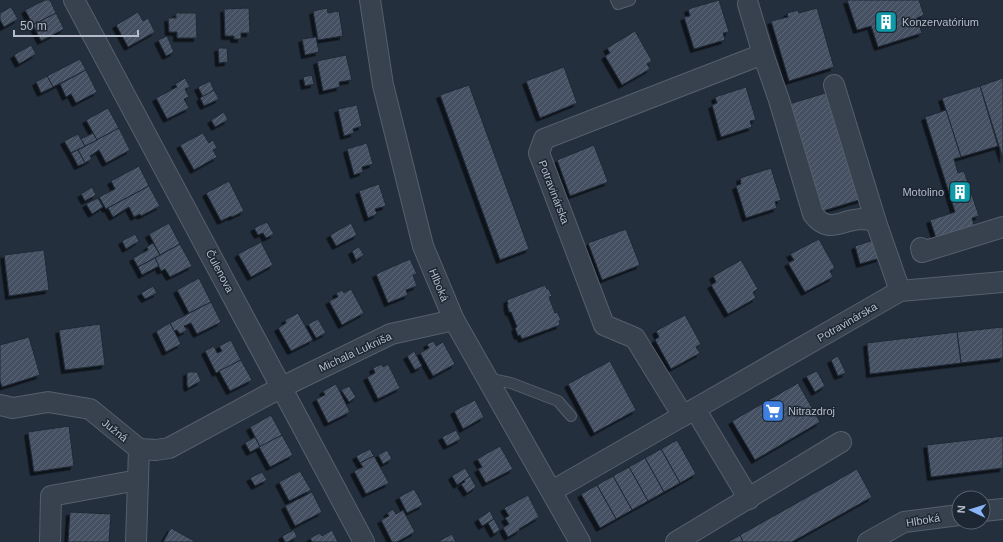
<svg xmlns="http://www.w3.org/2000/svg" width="1003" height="542" viewBox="0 0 1003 542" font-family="Arial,sans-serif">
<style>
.building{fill:url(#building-hatch);stroke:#1f2835;filter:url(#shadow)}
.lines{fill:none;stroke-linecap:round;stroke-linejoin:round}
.service-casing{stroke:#565f6c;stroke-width:12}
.minor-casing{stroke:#565f6c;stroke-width:22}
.service{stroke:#38414e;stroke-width:10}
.minor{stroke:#38414e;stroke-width:20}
.labels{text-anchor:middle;stroke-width:3;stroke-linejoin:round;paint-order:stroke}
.poi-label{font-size:11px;fill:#b4bcc9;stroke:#1d2633;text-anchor:start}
.street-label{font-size:11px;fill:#b4bcc9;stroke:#1d2633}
</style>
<defs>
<pattern id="building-hatch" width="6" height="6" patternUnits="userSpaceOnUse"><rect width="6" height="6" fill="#455162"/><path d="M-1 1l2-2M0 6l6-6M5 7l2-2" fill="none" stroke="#5d6877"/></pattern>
<filter id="shadow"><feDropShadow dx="-3.5" dy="3.5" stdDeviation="0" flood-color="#0009"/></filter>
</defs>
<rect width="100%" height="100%" fill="#242f3e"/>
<g class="building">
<polygon points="45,0 50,0 56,13 33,25 25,10"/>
<polygon points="719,0 729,32 723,33 725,40 694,49 684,17 690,16 688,9"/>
<polygon points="847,0 919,0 924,15 917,18 922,33 878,47 871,26 857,30"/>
<polygon points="11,7 18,19 4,27 0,20 0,13"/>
<polygon points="249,8 250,33 241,33 241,39 234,39 234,36 225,36 224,9"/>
<polygon points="327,8 328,13 339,11 343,36 318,40 313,11"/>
<polygon points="817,8 834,67 789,81 771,21 788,17 787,13 798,10 799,13"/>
<polygon points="138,12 143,21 148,18 155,32 128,47 116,25"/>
<polygon points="56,13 64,29 41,41 33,25"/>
<polygon points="176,13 196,13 197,38 177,38 177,32 169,32 168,18 176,18"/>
<polygon points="635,31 652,61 647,64 650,69 622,85 605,56 610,53 607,48"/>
<polygon points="167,36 174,52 166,56 158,40"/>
<polygon points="316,37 319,52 305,55 302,39"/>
<polygon points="31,45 36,54 19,64 14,55"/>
<polygon points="218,48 227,48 228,62 219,63"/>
<polygon points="346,55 352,80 339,82 340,87 323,91 317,61"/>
<polygon points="80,59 86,70 53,87 47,76"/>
<polygon points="564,67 577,103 540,118 526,81"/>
<polygon points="86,70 97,92 76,103 71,94 66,97 60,84"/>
<polygon points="312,75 314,84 305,86 303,77"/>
<polygon points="47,76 53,87 41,93 36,82"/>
<polygon points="185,78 190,87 185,89 189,97 184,99 189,108 167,119 156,98 177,87 175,84"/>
<polygon points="1003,78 1003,159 980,86"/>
<polygon points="210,81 214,90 203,97 198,87"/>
<polygon points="469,85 529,249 500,260 440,95"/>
<polygon points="980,86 998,146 961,157 942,98"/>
<polygon points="746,87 756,120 750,121 752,127 721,137 712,105 717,103 715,97"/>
<polygon points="214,90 219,99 204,106 200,98"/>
<polygon points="829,92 862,199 823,211 789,104"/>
<polygon points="357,105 362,126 353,129 354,133 344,136 338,109"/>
<polygon points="108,108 119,128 97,140 86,120"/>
<polygon points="946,110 961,157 954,159 958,173 964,171 979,216 972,218 975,229 937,241 930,220 955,212 925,117"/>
<polygon points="224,112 228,120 215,127 211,120"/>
<polygon points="119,128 130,150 106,163 99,150 90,156 92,159 85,163 78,150"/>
<polygon points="93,133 97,140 85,146 81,139"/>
<polygon points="203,133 209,143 213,140 217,148 213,150 217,157 194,170 180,145"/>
<polygon points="78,134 85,146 71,153 64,141"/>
<polygon points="367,143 373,164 362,167 363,172 354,175 347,149"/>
<polygon points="594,145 608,182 570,196 557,160"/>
<polygon points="78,150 85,163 78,166 71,153"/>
<polygon points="139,166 149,186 106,209 99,197 115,189 111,181"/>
<polygon points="771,168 781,200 775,202 777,208 746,218 736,186 741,184 740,178"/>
<polygon points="229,181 244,211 232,217 231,216 221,221 206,193"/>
<polygon points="379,184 386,206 375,209 377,214 368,218 359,191"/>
<polygon points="149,186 160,206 141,216 140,214 134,217 129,207 113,217 108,208"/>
<polygon points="92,187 96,195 85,201 81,194"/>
<polygon points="98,198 103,207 92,214 86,204"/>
<polygon points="267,222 274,234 266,238 263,233 258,235 254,228"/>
<polygon points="169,223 180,244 160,255 149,234"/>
<polygon points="351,223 357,235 336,246 330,235"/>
<polygon points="626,229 640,265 602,280 588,243"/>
<polygon points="135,234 139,241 126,249 122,241"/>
<polygon points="819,239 835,268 830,271 833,277 805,292 788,263 794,260 790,254"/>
<polygon points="874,240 880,258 860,264 855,246"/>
<polygon points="261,242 273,265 251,277 238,254"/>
<polygon points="153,243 160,255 138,267 133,258 148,250 147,247"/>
<polygon points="180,244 192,266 170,277 165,269 161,271 155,258"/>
<polygon points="359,247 364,255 356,260 352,251"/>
<polygon points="44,250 49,290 9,296 4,255"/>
<polygon points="155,258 159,266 142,275 138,267"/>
<polygon points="410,259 417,274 413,275 417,286 406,290 408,295 388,303 376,274"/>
<polygon points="741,260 758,289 753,292 756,298 728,314 711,285 716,282 713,276"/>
<polygon points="199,278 211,302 189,313 177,290"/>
<polygon points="545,285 547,289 548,288 552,296 549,297 555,313 557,312 561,320 559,321 560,325 522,339 520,335 518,336 515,328 517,327 511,312 509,312 507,304 508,304 507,300"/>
<polygon points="153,286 157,293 145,299 141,293"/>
<polygon points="351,289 364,313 342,325 329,301 338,297 336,293 342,290 344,293"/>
<polygon points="211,302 221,322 197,334 191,323 184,326 187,330 180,334 177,330 174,331 170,323"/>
<polygon points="298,313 313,340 291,351 278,328 286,323 285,320"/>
<polygon points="685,315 701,344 696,347 700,353 671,369 655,340 659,337 656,331"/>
<polygon points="318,319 326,333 316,338 308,324"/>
<polygon points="170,323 181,344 166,352 156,331"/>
<polygon points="100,324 105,365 65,370 59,330"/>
<polygon points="1003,327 1003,358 961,363 957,332"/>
<polygon points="957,332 961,363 870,374 867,343"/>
<polygon points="29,337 40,375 2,387 0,381 0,345"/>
<polygon points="231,340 241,360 216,373 205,351 214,346 217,353 222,351 219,346"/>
<polygon points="434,341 436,346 443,342 455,364 433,376 420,353 429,348 427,344"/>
<polygon points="414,351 422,366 415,370 407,356"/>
<polygon points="838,356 846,373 838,376 831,360"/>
<polygon points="241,360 252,380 230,391 219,371"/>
<polygon points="610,361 636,410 594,433 568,384"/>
<polygon points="382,364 383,367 388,364 400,388 378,399 367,377 375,373 373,368"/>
<polygon points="817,371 825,386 815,392 806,376"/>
<polygon points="187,372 197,372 201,381 188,388 187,385"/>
<polygon points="798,383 820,422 755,460 732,421"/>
<polygon points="336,384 350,412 328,423 316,399 325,395 323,391"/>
<polygon points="349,386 356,397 349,402 341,390"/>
<polygon points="475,400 484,417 463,429 454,411"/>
<polygon points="271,415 282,435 260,447 250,427"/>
<polygon points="69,426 74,466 34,472 28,432"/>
<polygon points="456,430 461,439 447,446 442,437"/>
<polygon points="282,435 293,455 270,467 259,447"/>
<polygon points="1003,436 1003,468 931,477 927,445"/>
<polygon points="255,437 260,447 250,452 245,443"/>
<polygon points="677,440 696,474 680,483 661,449"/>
<polygon points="500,446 513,469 486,483 478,469 482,467 477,459"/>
<polygon points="370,449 374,456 360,463 356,456"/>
<polygon points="661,449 680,483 664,492 645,458"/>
<polygon points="387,450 392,459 383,464 378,455"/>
<polygon points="374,456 389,483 366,494 354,471 363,467 360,463"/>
<polygon points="645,458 664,492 648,501 629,467"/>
<polygon points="629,467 648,501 632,510 613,476"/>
<polygon points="465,468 470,476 457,485 452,476"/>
<polygon points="857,469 872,497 792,542 743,542 740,535"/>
<polygon points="300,471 311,490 289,501 279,482"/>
<polygon points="262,472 267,480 255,486 250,478"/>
<polygon points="470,476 476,487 467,493 461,484 465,482 464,480"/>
<polygon points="613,476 632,510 616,519 597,485"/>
<polygon points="597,485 616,519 600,528 581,494"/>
<polygon points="414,489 423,505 407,513 399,497"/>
<polygon points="312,492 322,512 295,526 285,506"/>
<polygon points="528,495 539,517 519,529 520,530 508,537 503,528 509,524 505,518 509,516 504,508"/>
<polygon points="393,509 396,514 403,510 415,532 397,542 392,542 381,520 389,516 387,513"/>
<polygon points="490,511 494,519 482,526 478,519"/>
<polygon points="70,512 111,514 109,542 68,542"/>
<polygon points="494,519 500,530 494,534 488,523"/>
<polygon points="171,528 196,542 163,542"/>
<polygon points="294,530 297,537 288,542 285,542 282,536"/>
<polygon points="332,530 338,542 312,542 310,538 320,533 322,536"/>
<polygon points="452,534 456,542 437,542"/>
<polygon points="740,535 743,542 728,542"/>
</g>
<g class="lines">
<g class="service-casing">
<g id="service">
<polyline points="616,0 618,4 630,0"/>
<polyline points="488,378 511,383 558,401 571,416"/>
</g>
</g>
<g class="minor-casing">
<g id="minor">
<polyline points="74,0 364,542"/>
<polyline points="370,0 383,85 423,246 454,320 580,542"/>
<path d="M748 4 763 54 779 100 813 214C829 235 840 220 861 219 866 219 871 220 876 222"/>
<polyline points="834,85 876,222 900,291"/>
<polyline points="921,248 922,252 1003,227"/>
<polyline points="0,405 13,408 48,402 90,409 139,449 136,542"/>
<polyline points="695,409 749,499"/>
<polyline points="683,416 635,338 604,325 539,153 544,139 763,54"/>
<polyline points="139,449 156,450 169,448 282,387 391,334 454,320"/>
<polyline points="552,491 900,291 1003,282"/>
<polyline points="983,511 1003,509"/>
<polyline points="50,542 51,496 138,480"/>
<polyline points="676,542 841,442"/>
<polyline points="868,542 904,522 959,515"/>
</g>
</g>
<use href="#service" class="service"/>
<use href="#minor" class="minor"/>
</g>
<defs>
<g id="building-square" transform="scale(1.15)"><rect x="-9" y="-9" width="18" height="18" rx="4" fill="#0f9aa8" stroke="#1d2633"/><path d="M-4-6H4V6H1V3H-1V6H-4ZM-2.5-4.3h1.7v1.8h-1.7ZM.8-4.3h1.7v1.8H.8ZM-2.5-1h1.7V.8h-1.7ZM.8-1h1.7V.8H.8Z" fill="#fff"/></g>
<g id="supermarket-square" transform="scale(1.15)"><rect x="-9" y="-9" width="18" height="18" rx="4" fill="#3f7fe0" stroke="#1d2633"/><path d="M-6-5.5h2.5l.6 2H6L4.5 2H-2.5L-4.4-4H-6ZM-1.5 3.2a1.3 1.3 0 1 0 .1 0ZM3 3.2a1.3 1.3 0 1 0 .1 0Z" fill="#fff"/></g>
</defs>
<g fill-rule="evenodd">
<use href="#building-square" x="886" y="22"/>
<use href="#building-square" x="960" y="192"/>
<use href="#supermarket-square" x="773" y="411"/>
</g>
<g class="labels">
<g class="poi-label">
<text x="902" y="26">Konzervatórium</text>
<text x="944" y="196" text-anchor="end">Motolino</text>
<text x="788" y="415">Nitrazdroj</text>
</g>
<g class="street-label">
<text transform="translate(554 192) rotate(69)" y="4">Potravinárska</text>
<text transform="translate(220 271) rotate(62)" y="4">Čulenova</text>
<text transform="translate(439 285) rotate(67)" y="4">Hlboká</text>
<text transform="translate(847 322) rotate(-30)" y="4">Potravinárska</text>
<text transform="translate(355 352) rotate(-25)" y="4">Michala Lukniša</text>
<text transform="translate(115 430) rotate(39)" y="4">Južná</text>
<text transform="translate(923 520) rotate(-9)" y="4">Hlboká</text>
</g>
</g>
<g transform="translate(971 510) rotate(274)"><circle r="19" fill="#1d2633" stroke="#59626f"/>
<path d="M0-3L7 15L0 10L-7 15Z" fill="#8ab4f8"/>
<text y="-6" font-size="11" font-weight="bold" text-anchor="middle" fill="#b4bcc9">N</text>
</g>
<path d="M14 30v6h124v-6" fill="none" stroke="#b4bcc9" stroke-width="2"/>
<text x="20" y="30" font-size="12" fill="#b4bcc9" stroke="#1d2633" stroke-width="3" paint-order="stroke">50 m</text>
</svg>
